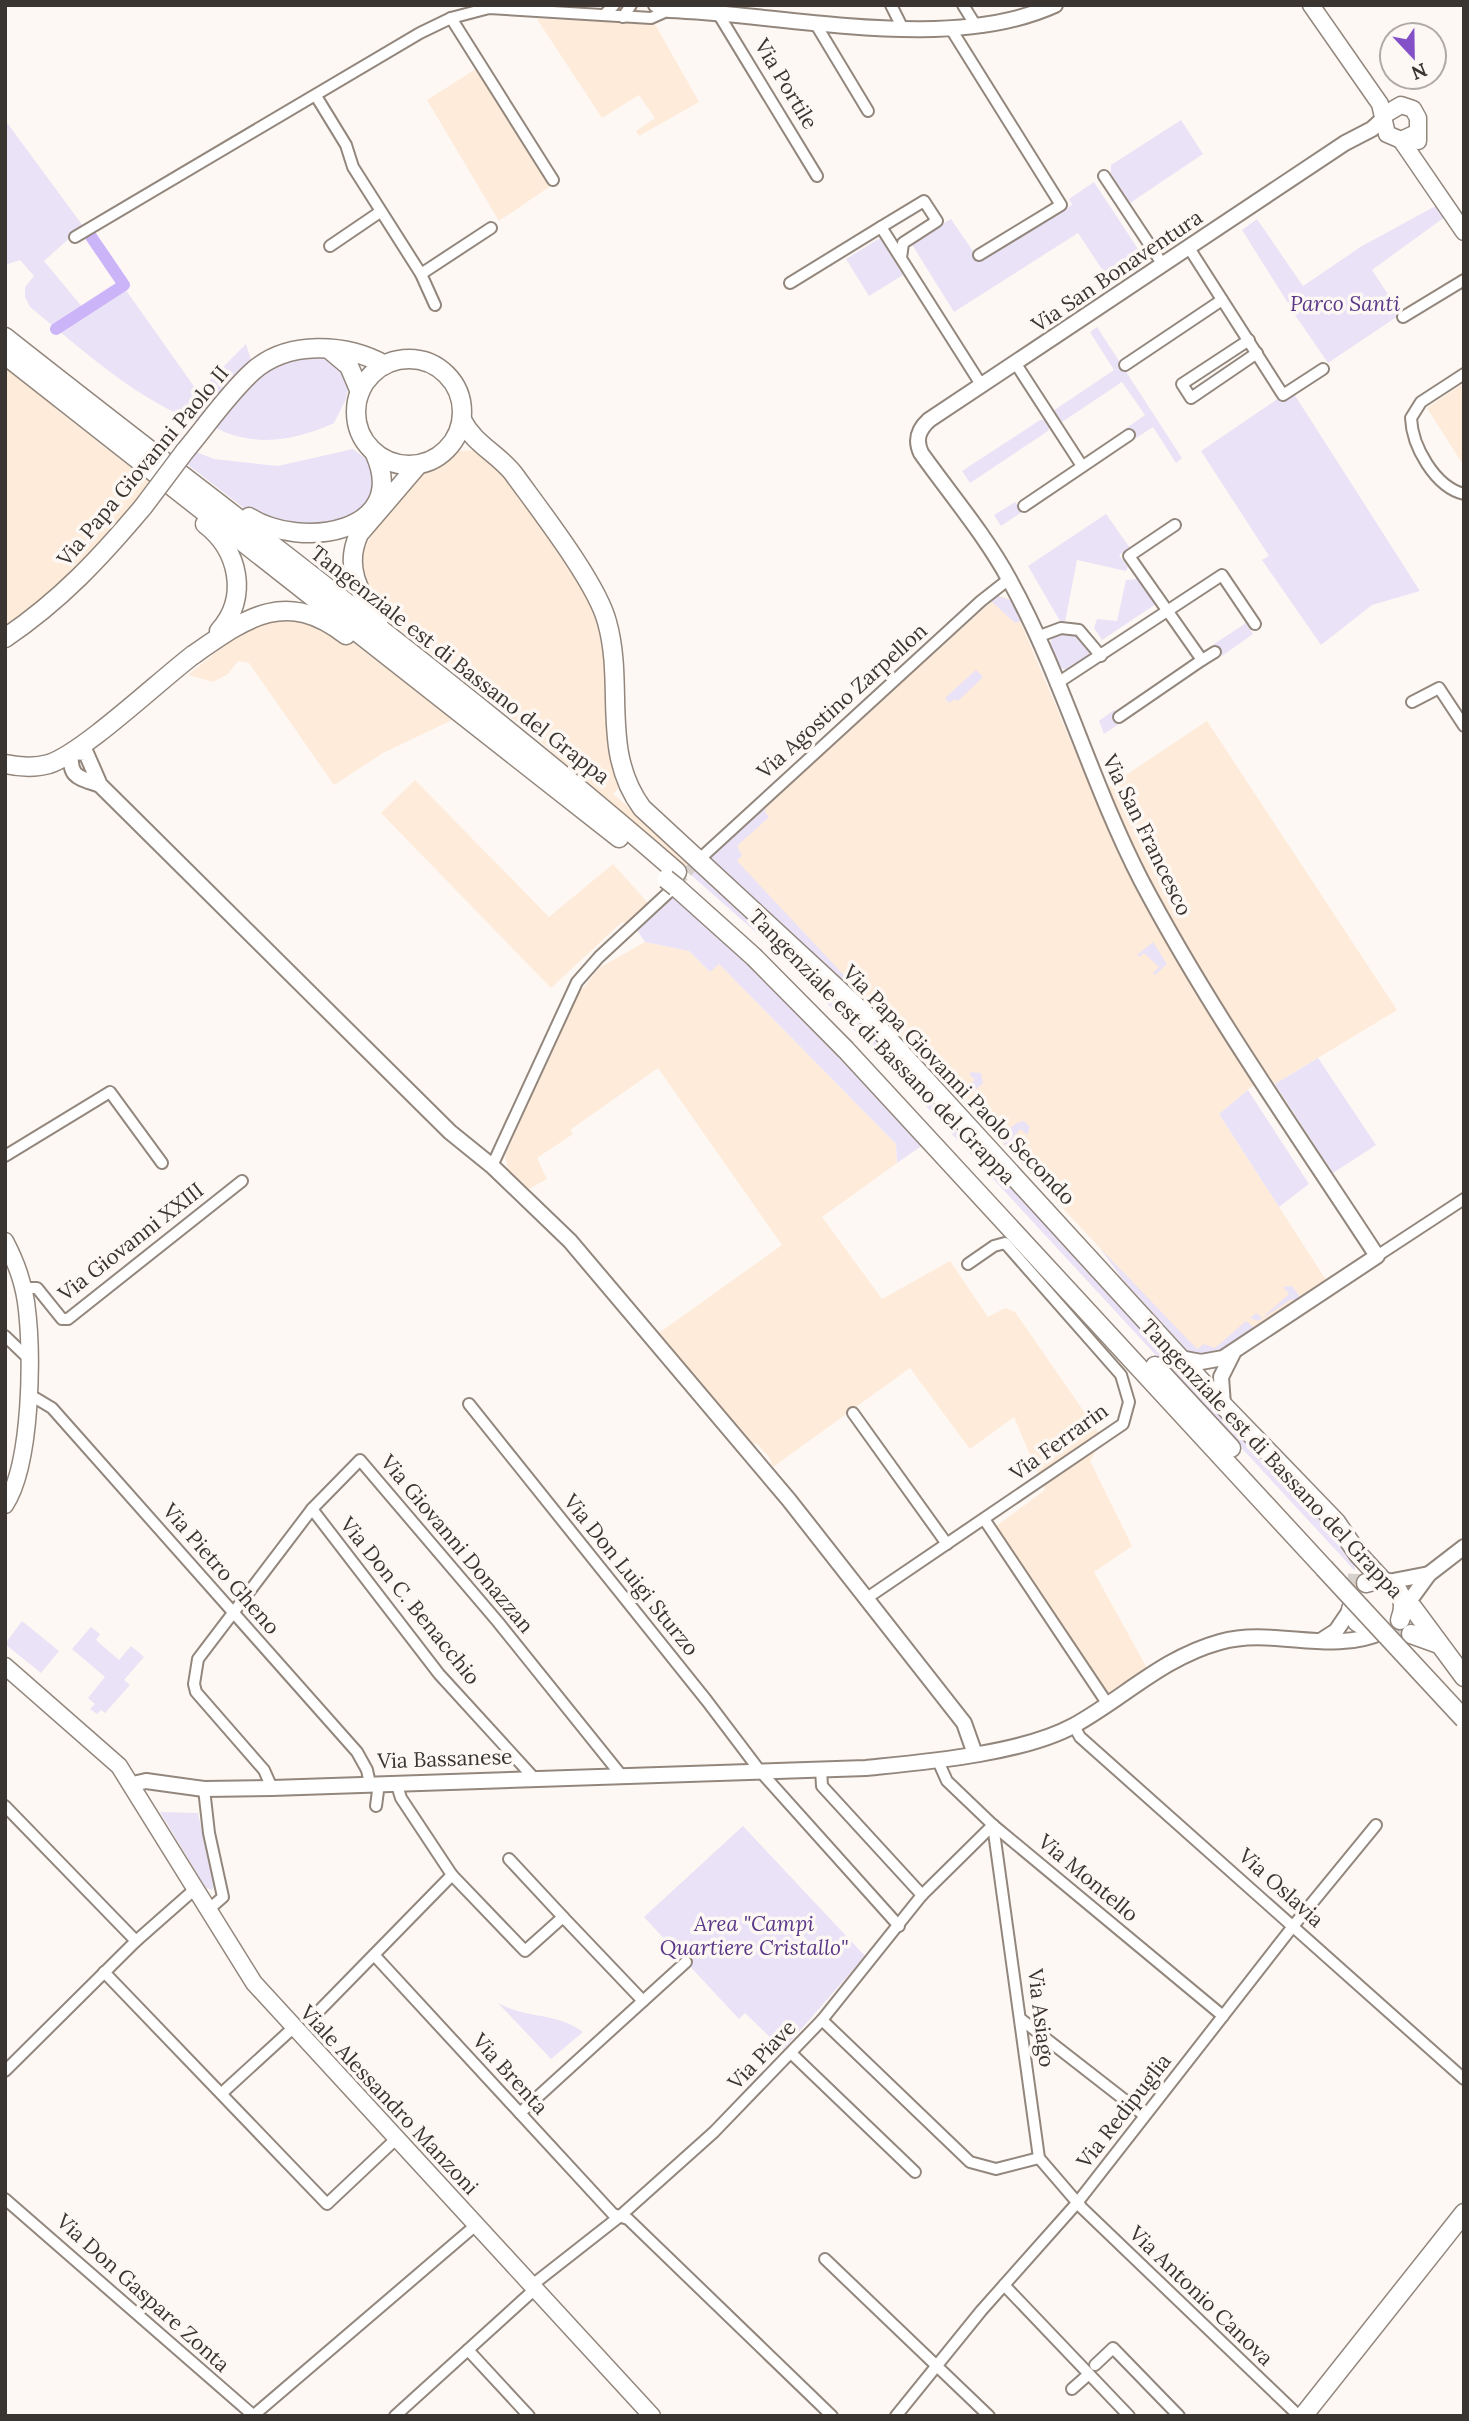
<svg xmlns="http://www.w3.org/2000/svg" width="1469" height="2421" viewBox="0 0 1469 2421" font-family="Lora,serif">
<style>
.built{fill:#feebda}
.green{fill:#eae3f7}
.lines{fill:none;stroke-linecap:round;stroke-linejoin:round}
.canal{stroke:#ccb4f9;stroke-width:12}
.minor-tunnel{stroke:#d7d1cd;stroke-width:10;stroke-dasharray:10 5;stroke-linecap:butt}
.primary-tunnel{stroke:#d7d1cd;stroke-width:18;stroke-dasharray:18 9;stroke-linecap:butt}
.minor-casing{stroke:#93877d;stroke-width:14}
.tertiary-casing{stroke:#93877d;stroke-width:18}
.secondary-casing{stroke:#93877d;stroke-width:19}
.primary-casing{stroke:#93877d;stroke-width:21}
.trunk-casing{stroke:#93877d;stroke-width:21}
.minor{stroke:#fff;stroke-width:10}
.tertiary{stroke:#fff;stroke-width:14}
.secondary{stroke:#fff;stroke-width:16}
.primary{stroke:#fff;stroke-width:18}
.trunk{stroke:#fff;stroke-width:18}
.primary-bridge-casing{stroke:#93877d;stroke-width:21;stroke-linecap:butt}
.trunk-bridge-casing{stroke:#93877d;stroke-width:21;stroke-linecap:butt}
.primary-bridge{stroke:#fff;stroke-width:18}
.trunk-bridge{stroke:#fff;stroke-width:18}
.labels{text-anchor:middle;stroke-width:7;stroke-linejoin:round;paint-order:stroke}
.street-label{font-size:21px;fill:#3a3531;stroke:#fef8f4}
.park-label{font-size:21px;font-style:italic;fill:#5a3888;stroke:#fef8f4}
</style>
<rect width="100%" height="100%" fill="#fef8f4"/>
<g class="built">
<polygon points="537,19 635,22 652,19 699,102 639,136 636,131 655,118 639,95 602,118"/>
<polygon points="479,67 552,185 499,221 427,100"/>
<polygon points="5,361 57,410 153,485 74,578 5,627"/>
<polygon points="1464,383 1464,466 1427,408"/>
<polygon points="475,450 508,474 590,596 601,621 621,785 613,794 696,864 688,872 526,729 377,611 367,595 362,553 375,529 423,469 438,459 458,451"/>
<polygon points="998,596 1006,597 1013,604 1093,794 1108,787 1207,721 1397,1010 1275,1084 1270,1077 1250,1088 1219,1114 1328,1283 1256,1329 1202,1358 1124,1281 1100,1248 856,988 829,970 706,857"/>
<polygon points="294,617 345,636 452,720 383,753 334,785 249,663 238,661 228,674 213,682 188,675 231,640 258,623"/>
<polygon points="415,780 549,917 613,864 650,905 628,925 622,922 551,988 381,813"/>
<polygon points="645,942 689,951 710,972 718,963 896,1144 897,1163 822,1217 882,1299 950,1261 988,1317 1005,1308 1015,1312 1103,1439 1090,1461 1132,1546 1094,1572 1149,1672 1100,1701 987,1533 1045,1490 1014,1417 970,1449 910,1368 773,1467 769,1457 756,1443 753,1445 659,1333 782,1245 658,1068 570,1130 573,1134 537,1158 547,1179 529,1189 509,1172 505,1156 576,997 599,968"/>
</g>
<g class="green">
<path d="M5 120 83 226 44 261 88 314 123 286 198 392 246 344 252 363 202 424C137 401 83 350 30 307L25 297V287L34 276 20 260 5 265Z"/>
<polygon points="1181,120 1203,154 1130,203 1111,174 1111,165"/>
<polygon points="1094,182 1144,258 1109,280 1078,233 954,312 911,243 951,219 979,260 1072,205 1069,199"/>
<polygon points="1441,203 1449,214 1372,270 1401,314 1328,363 1295,315 1302,309 1301,302 1295,299 1288,303 1242,230 1257,219 1303,286 1362,246"/>
<polygon points="880,238 903,275 869,296 846,259"/>
<polygon points="1097,327 1182,458 1176,463 1153,427 1133,440 1125,429 1145,415 1122,382 1062,422 1053,411 1114,370 1090,332"/>
<path d="M297 357 331 358 350 380 346 399 334 423C295 441 253 448 214 427L262 370Z"/>
<polygon points="1289,386 1420,591 1372,605 1321,645 1262,560 1269,556 1201,451 1279,398"/>
<polygon points="1040,420 1046,420 1050,426 1048,431 970,483 962,471"/>
<polygon points="353,449 374,465 379,481 368,512 298,531 249,512 187,464 196,452 214,459 278,466"/>
<polygon points="1015,502 1022,512 1001,526 994,515"/>
<polygon points="1106,514 1130,548 1119,555 1128,567 1126,571 1077,560 1065,622 1060,621 1028,566"/>
<polygon points="1138,579 1156,604 1102,640 1094,628 1097,619 1117,621 1126,580"/>
<polygon points="998,596 1010,600 1021,621 1015,623 991,601"/>
<polygon points="1246,623 1253,634 1222,656 1214,644"/>
<path d="M1063 632 1079 635 1090 652C1086 662 1072 672 1061 668L1050 644 1053 636Z"/>
<polygon points="976,670 983,677 958,701 955,699 949,703 945,698"/>
<polygon points="1114,710 1122,722 1104,734 1099,721"/>
<polygon points="766,805 765,812 769,817 737,846 742,855 737,861 856,988 829,970 706,857"/>
<polygon points="699,867 855,1012 1341,1533 1353,1556 1355,1571 888,1065 759,935 691,875"/>
<polygon points="671,893 732,944 926,1143 897,1163 896,1144 719,964 710,972 689,951 645,942 634,926"/>
<polygon points="1153,942 1167,964 1155,975 1153,973 1159,967 1144,953 1139,957 1137,955"/>
<polygon points="1318,1058 1376,1145 1333,1173 1275,1084"/>
<polygon points="972,1072 981,1073 983,1083 968,1096 958,1095 951,1090 960,1082 966,1088 975,1080 969,1074"/>
<polygon points="1248,1090 1309,1184 1279,1207 1219,1114"/>
<path d="M1024 1121 1030 1127 1027 1135 1021 1129 1012 1138 1017 1144 1010 1152 1004 1144C1003 1134 1013 1122 1024 1121Z"/>
<polygon points="1100,1248 1197,1349 1204,1344 1215,1348 1246,1321 1256,1329 1211,1356 1190,1354 1124,1281"/>
<polygon points="1292,1286 1300,1297 1298,1303 1292,1299 1258,1321 1250,1318 1256,1313 1262,1318 1289,1294 1283,1287"/>
<polygon points="22,1621 59,1651 41,1673 5,1644"/>
<polygon points="91,1627 100,1634 96,1640 119,1660 131,1646 144,1657 124,1680 130,1685 105,1713 101,1710 97,1714 90,1709 95,1704 88,1698 105,1677 72,1649"/>
<polygon points="160,1812 198,1813 214,1886 212,1890 206,1888"/>
<polygon points="743,1826 865,1956 783,2050 745,2013 739,2019 644,1917"/>
<path d="M498 2003C527 2019 556 2012 583 2032L551 2059Z"/>
</g>
<g class="lines">
<polyline class="canal" points="56,329 124,285 90,235"/>
<polyline class="minor-tunnel" points="677,883 702,857"/>
<g class="primary-tunnel">
<polyline points="1356,1590 1357,1574"/>
<polyline points="1388,1630 1411,1634"/>
</g>
<g class="minor-casing">
<g id="minor">
<polyline points="891,5 902,27"/>
<polyline points="963,5 976,26"/>
<polyline points="604,15 614,5"/>
<polyline points="719,15 817,176"/>
<polyline points="623,17 631,5"/>
<polyline points="451,18 553,180"/>
<polyline points="815,23 868,111"/>
<polyline points="951,29 1061,205 979,255"/>
<polyline points="316,96 346,145 353,167 421,274 435,305"/>
<polyline points="1104,176 1163,265"/>
<polyline points="75,237 420,33 451,18 489,8 651,18 669,10"/>
<polyline points="330,246 380,212"/>
<polyline points="1189,248 1283,395 1323,369"/>
<polyline points="901,258 903,243 937,221 924,201 881,227 982,386"/>
<polyline points="421,274 491,228"/>
<polyline points="790,283 881,227"/>
<polyline points="1403,317 1464,280"/>
<polyline points="1249,340 1182,384 1191,398 1257,353"/>
<polyline points="1016,364 1082,466"/>
<polyline points="1125,365 1222,300"/>
<path d="M1464 374 1421 402 1411 418C1412 446 1435 487 1464 494"/>
<polyline points="1024,506 1129,435"/>
<polyline points="1037,637 1061,628 1079,630 1101,656"/>
<polyline points="1202,660 1215,652"/>
<polyline points="1056,684 1222,575 1255,624"/>
<polyline points="1412,702 1439,688 1464,726"/>
<polyline points="1119,717 1202,660 1129,556 1175,525"/>
<polyline points="704,855 981,601 1009,579"/>
<polyline points="5,1156 110,1092 162,1163"/>
<polyline points="492,1166 577,982 599,957 669,892"/>
<polyline points="1377,1256 1464,1199"/>
<polyline points="24,1288 37,1288 62,1319 68,1319 242,1181"/>
<polyline points="5,1336 29,1359"/>
<polyline points="27,1393 52,1408 357,1752 367,1770 370,1784"/>
<polyline points="469,1404 707,1701 760,1771 899,1926"/>
<polyline points="853,1413 947,1544"/>
<polyline points="312,1509 439,1674 534,1778"/>
<polyline points="984,1519 1107,1703"/>
<polyline points="867,1598 1123,1424 1129,1402 1121,1375 1005,1243 994,1246 968,1264"/>
<polyline points="1074,1726 1080,1737 1464,2079"/>
<polyline points="938,1761 947,1781 993,1825 1223,2016"/>
<polyline points="821,1769 822,1786 922,1895"/>
<polyline points="396,1782 401,1798 452,1875 525,1951 563,1917 643,2001 520,2113"/>
<polyline points="272,1788 264,1770 196,1692 194,1684 198,1659 312,1509 360,1460 498,1622 621,1775"/>
<polyline points="204,1789 209,1833 223,1897 208,1910"/>
<polyline points="5,1806 136,1941"/>
<polyline points="376,1806 379,1783"/>
<polyline points="993,1825 1039,2158 1082,2208 1299,2416"/>
<polyline points="509,1859 563,1917"/>
<polyline points="375,1956 613,2214 628,2219 832,2416"/>
<polyline points="104,1972 327,2204 396,2139"/>
<polyline points="643,2001 686,1962"/>
<polyline points="315,2015 452,1875"/>
<polyline points="822,2020 970,2162 996,2169 1039,2158"/>
<polyline points="1022,2020 1144,2115"/>
<polyline points="792,2054 915,2172"/>
<polyline points="5,2071 136,1941 195,1889"/>
<polyline points="222,2093 293,2028"/>
<polyline points="5,2199 254,2416"/>
<polyline points="825,2259 989,2416"/>
<polyline points="1004,2285 1129,2416"/>
<polyline points="531,2286 619,2217 714,2132 822,2020 922,1895 993,1825"/>
<polyline points="468,2350 529,2416"/>
<polyline points="1095,2365 1113,2348 1179,2416"/>
<polyline points="1072,2389 1089,2374"/>
<polyline points="254,2415 476,2225"/>
<polyline points="395,2416 535,2289"/>
<polyline points="896,2416 981,2311 1077,2203 1294,1925 1376,1825"/>
</g>
</g>
<g class="tertiary-casing">
<g id="tertiary">
<path d="M656 5 669 10C785 14 948 54 1055 5"/>
<path d="M100 785C78 777 69 778 71 752L86 753 100 785 450 1132 492 1166 570 1241 789 1500 964 1723 975 1754"/>
<path d="M1180 1358 1201 1362 1223 1358 1377 1256C1297 1133 1210 1011 1141 880 1091 783 1062 675 1009 579 985 535 951 495 921 453 915 440 918 430 929 420L1345 143 1372 129 1383 119"/>
<polyline points="1223,1405 1221,1377 1233,1353"/>
<polyline points="1388,1582 1429,1574"/>
<polyline points="1403,1601 1413,1596 1429,1574 1464,1547"/>
<polyline points="1322,1640 1336,1631 1351,1609"/>
<path d="M133 1784 146 1781 204 1789 272 1788 866 1768C925 1762 1021 1754 1073 1726 1124 1698 1162 1658 1220 1642 1274 1627 1331 1655 1382 1632"/>
</g>
</g>
<g class="secondary-casing">
<g id="secondary">
<polyline points="1311,5 1380,104 1387,134 1401,140 1416,133"/>
<polyline points="1384,115 1401,105 1413,109 1418,118 1418,141"/>
<polyline points="1401,140 1464,232"/>
<path d="M5 1241C15 1260 23 1281 26 1302 33 1352 32 1464 5 1505"/>
<polyline points="5,1666 119,1766 254,1983 652,2416"/>
</g>
</g>
<g class="primary-casing">
<g id="primary">
<polyline points="330,350 349,366 360,392"/>
<circle cx="409" cy="412" r="53"/>
<path d="M462 420C474 444 497 453 513 473 539 509 597 583 607 622 625 686 600 751 642 808L868 1017 1223 1405 1336 1522 1358 1554 1383 1581"/>
<path d="M185 451C207 425 227 395 252 372 287 340 346 343 385 365"/>
<path d="M5 638C61 600 100 558 143 507"/>
<path d="M5 764C19 767 35 768 49 764 83 753 160 680 193 655"/>
<path d="M1366 1583C1392 1574 1410 1596 1400 1620"/>
<polyline points="1404,1602 1413,1608 1464,1677"/>
<polyline points="1351,1609 1357,1622 1374,1632"/>
<polyline points="1411,1634 1436,1643"/>
<polyline points="1303,2416 1464,2213"/>
</g>
</g>
<g class="trunk-casing">
<g id="trunk">
<path d="M5 337C230 515 461 684 677 872"/>
<polyline points="5,355 619,838"/>
<path d="M249 517C301 550 410 533 375 454"/>
<path d="M205 524C239 550 249 598 219 631"/>
<path d="M379 619C358 593 344 566 359 534L418 465"/>
<path d="M193 655C246 618 286 588 346 635"/>
<polyline points="676,887 754,957 846,1050 1324,1568"/>
<polyline points="1155,1366 1231,1448"/>
</g>
</g>
<use href="#minor" class="minor"/>
<use href="#tertiary" class="tertiary"/>
<use href="#secondary" class="secondary"/>
<use href="#primary" class="primary"/>
<use href="#trunk" class="trunk"/>
<g class="primary-bridge-casing">
<polyline id="primary-bridge" points="143,507 185,451"/>
</g>
<g class="trunk-bridge-casing">
<g id="trunk-bridge">
<polyline points="666,879 676,887"/>
<polyline points="1324,1568 1464,1719"/>
</g>
</g>
<use href="#primary-bridge" class="primary-bridge"/>
<use href="#trunk-bridge" class="trunk-bridge"/>
</g>
<g class="labels">
<g class="street-label">
<text transform="translate(786 84) rotate(59)" y="7">Via Portile</text>
<text transform="translate(1117 271) rotate(-34)" y="7">Via San Bonaventura</text>
<text transform="translate(143 466) rotate(-50)" y="7">Via Papa Giovanni Paolo II</text>
<text transform="translate(460 665) rotate(38)" y="7">Tangenziale est di Bassano del Grappa</text>
<text transform="translate(842 701) rotate(-42)" y="7">Via Agostino Zarpellon</text>
<text transform="translate(1147 835) rotate(64)" y="7">Via San Francesco</text>
<text transform="translate(882 1047) rotate(46)" y="7">Tangenziale est di Bassano del Grappa</text>
<text transform="translate(959 1085) rotate(46)" y="7">Via Papa Giovanni Paolo Secondo</text>
<text transform="translate(131 1242) rotate(-38)" y="7">Via Giovanni XXIII</text>
<text transform="translate(1059 1442) rotate(-36)" y="7">Via Ferrarin</text>
<text transform="translate(1272 1459) rotate(47)" y="7">Tangenziale est di Bassano del Grappa</text>
<text transform="translate(457 1544) rotate(50)" y="7">Via Giovanni Donazzan</text>
<text transform="translate(221 1569) rotate(49)" y="7">Via Pietro Gheno</text>
<text transform="translate(631 1575) rotate(51)" y="7">Via Don Luigi Sturzo</text>
<text transform="translate(410 1601) rotate(51)" y="7">Via Don C. Benacchio</text>
<text transform="translate(445 1759) rotate(-2)" y="7">Via Bassanese</text>
<text transform="translate(1088 1878) rotate(40)" y="7">Via Montello</text>
<text transform="translate(1281 1888) rotate(42)" y="7">Via Oslavia</text>
<text transform="translate(1041 2018) rotate(83)" y="7">Via Asiago</text>
<text transform="translate(762 2055) rotate(-46)" y="7">Via Piave</text>
<text transform="translate(510 2074) rotate(48)" y="7">Via Brenta</text>
<text transform="translate(389 2100) rotate(47)" y="7">Viale Alessandro Manzoni</text>
<text transform="translate(1124 2111) rotate(-52)" y="7">Via Redipuglia</text>
<text transform="translate(143 2293) rotate(42)" y="7">Via Don Gaspare Zonta</text>
<text transform="translate(1201 2296) rotate(44)" y="7">Via Antonio Canova</text>
</g>
<g class="park-label">
<text x="1345" y="311">Parco Santi</text>
<text x="754" y="1931">Area "Campi<tspan x="754" dy="24">Quartiere Cristallo"</tspan></text>
</g>
</g>
<rect width="1469" height="2421" fill="none" stroke="#3a3531" stroke-width="14"/>
<g transform="translate(1413 56) rotate(158)"><circle r="33" fill="#fef8f4" stroke="#b0aaa6" stroke-width="2"/>
<path d="M0-5L12 26L0 18L-12 26Z" fill="#8450c8"/>
<text y="-10" font-size="19" font-weight="bold" text-anchor="middle" fill="#3a3531">N</text>
</g>
</svg>
